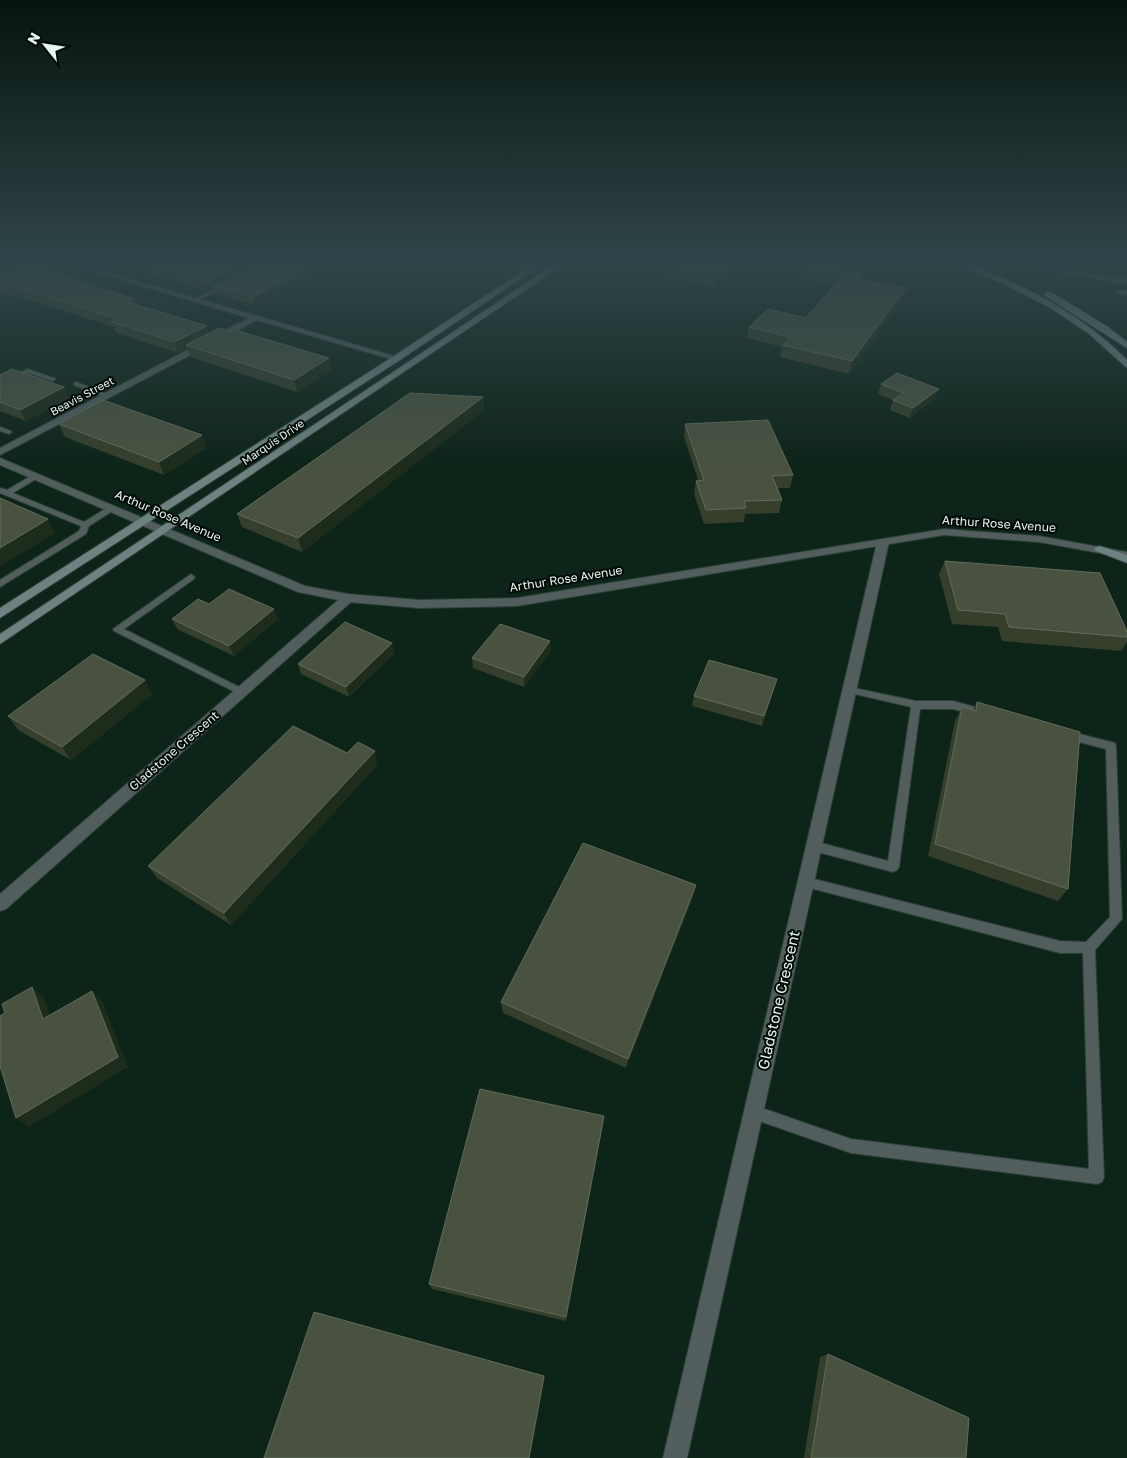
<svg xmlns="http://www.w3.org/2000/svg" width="1127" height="1458" viewBox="0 0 1127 1458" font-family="'Golos Text',sans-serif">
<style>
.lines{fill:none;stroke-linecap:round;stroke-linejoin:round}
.service-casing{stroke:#2c4137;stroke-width:2}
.minor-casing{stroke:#2c4137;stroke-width:2}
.tertiary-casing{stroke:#2c4137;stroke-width:2}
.secondary-casing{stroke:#2c4137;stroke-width:2}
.service{fill:#515e5d;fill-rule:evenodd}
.minor{fill:#515e5d;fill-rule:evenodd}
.tertiary{fill:#515e5d;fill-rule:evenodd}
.secondary{fill:#6d8281;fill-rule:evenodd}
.wall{fill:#353f2c}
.shaded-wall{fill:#1d2c1b}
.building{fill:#495240;stroke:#626c5b}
.labels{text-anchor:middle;stroke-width:4;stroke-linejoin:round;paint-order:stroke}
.far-street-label{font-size:11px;fill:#e8f5ed;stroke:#030b06}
.street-label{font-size:12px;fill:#e8f5ed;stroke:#030b06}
.near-street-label{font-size:15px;fill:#e8f5ed;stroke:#030b06}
</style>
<rect width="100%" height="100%" fill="#0d2419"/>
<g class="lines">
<g class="service-casing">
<g id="service">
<polygon points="119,264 126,264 105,274 100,273"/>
<polygon points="1020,264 1032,264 1068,271 1065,273"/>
<polygon points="224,284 229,285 197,301 192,300"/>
<polygon points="1118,290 1127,291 1127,295 1116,293 1116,291"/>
<polygon points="28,369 56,379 53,381 28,373 0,387 0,382"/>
<polygon points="76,382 109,395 110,396 105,397 74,385 74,383"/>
<polygon points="0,427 11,431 12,432 9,434 0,431"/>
<polygon points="34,474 37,474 41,476 13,493 84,522 110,506 113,506 117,508 89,526 86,534 0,587 0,580 79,531 81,526 0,493 0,488 7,490"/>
<polygon points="191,574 195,577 194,579 124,629 245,690 247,692 245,694 239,694 114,631 113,629"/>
<polygon points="849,687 916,701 953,701 989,711 991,714 986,718 953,709 920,709 899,867 897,870 893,872 814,851 810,849 808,846 810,843 814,841 888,861 911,707 846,692 844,690 846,688"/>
<polygon points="1068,731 1111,742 1115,743 1116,746 1122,919 1095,950 1104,1177 1102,1182 1097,1184 851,1153 748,1117 746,1112 748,1107 753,1105 851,1139 1089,1169 1083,953 1060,953 806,887 802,886 800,882 802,878 806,877 1060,941 1086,942 1110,917 1106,749 1064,738 1063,735 1064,732"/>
</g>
</g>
<g class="minor-casing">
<g id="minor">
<polygon points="42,264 52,264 0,285 0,280"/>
<polygon points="68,264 79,264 401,358 394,360 257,320 0,455 0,448 249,318"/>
<polygon points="1062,269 1127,280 1127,284 1065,273 1062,273"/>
<polygon points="883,539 889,542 687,1458 663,1458 877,542"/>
<polygon points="348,594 354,598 352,601 6,909 0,911 0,894 344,595"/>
</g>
</g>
<g class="tertiary-casing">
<polygon id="tertiary" points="0,458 305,586 348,594 419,600 517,598 944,529 1039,536 1127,552 1127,558 1039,542 944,535 517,606 419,608 348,602 298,592 0,465"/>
</g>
<g class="secondary-casing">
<g id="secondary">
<polygon points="533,264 542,264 400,360 0,618 0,608 394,356"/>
<polygon points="555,264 564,264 0,644 0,634"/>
<path d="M955 264C970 264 982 270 996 275 1045 296 1090 322 1127 360V368L1088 333 1047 306 1002 283Z"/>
<polygon points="1045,292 1051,292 1108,327 1127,342 1127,348 1045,296"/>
<polygon points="1100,546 1127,555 1127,563 1096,551 1094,549 1096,547"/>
</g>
</g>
<use href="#service" class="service"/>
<use href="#minor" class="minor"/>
<use href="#tertiary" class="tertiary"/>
<use href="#secondary" class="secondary"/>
</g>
<g class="wall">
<polygon points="0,264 78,281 209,333 329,358 331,371 297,392 190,357 187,348 178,353 116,333 114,327 45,305 0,293"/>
<polygon points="124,264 335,264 254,305 216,294 214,287 206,291 125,267"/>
<polygon points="742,264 715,287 669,276 670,265"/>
<polygon points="790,264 846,264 845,269 832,285 806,279 808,268"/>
<polygon points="864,271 862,280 902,300 849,374 780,357 782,347 747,338 749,327 806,318"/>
<polygon points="0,375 64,387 69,399 26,421 0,411"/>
<polygon points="881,384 936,398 910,418 890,410 893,400 878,394"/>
<polygon points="483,397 484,410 302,552 242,527 237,514"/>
<polygon points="59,424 206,448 164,475 65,437"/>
<polygon points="685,424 793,475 790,488 778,488 782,500 779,513 745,514 744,522 704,524 694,494 696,481 698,480 684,437"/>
<polygon points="945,561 1127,631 1127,642 1121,651 1002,641 998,627 952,624 939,574"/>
<polygon points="209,604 278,619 234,656 177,629 172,619"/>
<polygon points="392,643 394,653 349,697 301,674 298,664"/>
<polygon points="551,651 524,687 473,668 472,658"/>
<polygon points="774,689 762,726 692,706 694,696"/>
<polygon points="152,694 71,760 18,730 8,716"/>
<polygon points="977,702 1068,889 1058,901 928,856 955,721 962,707 973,710"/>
<polygon points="347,753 378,764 231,925 157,878 148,866"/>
<polygon points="693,897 626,1068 503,1013 501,1002"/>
<polygon points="603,1125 566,1321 432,1289 429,1284"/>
<polygon points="828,1354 966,1458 804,1458 820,1357"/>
</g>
<g class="shaded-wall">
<polygon points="6,264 16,264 19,271 0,278 0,266"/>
<polygon points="243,264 261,264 214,286 214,287 206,291 204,283"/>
<polygon points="318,264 335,264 254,305 252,297"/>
<polygon points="731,264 742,264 715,287 717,276"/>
<polygon points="842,264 846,264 845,269 832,285 834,273"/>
<polygon points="864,271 862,283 858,279"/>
<polygon points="906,288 902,300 849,374 852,361"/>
<polygon points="135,299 139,309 128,302"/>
<polygon points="207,326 210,336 186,345 187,348 178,353 174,342"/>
<polygon points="329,358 331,371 297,392 294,380"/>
<polygon points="64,387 69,399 26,421 20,410"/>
<polygon points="939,389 936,398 910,418 913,408"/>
<polygon points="483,397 484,410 302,552 298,538"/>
<polygon points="202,435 206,448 164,475 159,462"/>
<polygon points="48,519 55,533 0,567 0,548"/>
<polygon points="274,609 278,619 234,656 229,646"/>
<polygon points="550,641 551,651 524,687 524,677"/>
<polygon points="392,643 394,653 349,697 346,687"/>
<polygon points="777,679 774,689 762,726 764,716"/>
<polygon points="145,680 152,694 71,760 62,747"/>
<polygon points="375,751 378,764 231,925 224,913"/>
<polygon points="696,885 693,897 626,1068 628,1059"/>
<polygon points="32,987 44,998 55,1029 43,1019"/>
<polygon points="92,991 103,1002 128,1067 29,1127 16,1118"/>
<polygon points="604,1116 603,1125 566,1321 566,1317"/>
<polygon points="544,1376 545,1378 530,1458 529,1458"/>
</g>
<g class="building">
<polygon points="27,264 77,279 74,280 135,299 128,302 207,326 174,342 112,322 118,319 40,295 0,284 0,274"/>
<polygon points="139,264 243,264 204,283"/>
<polygon points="259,264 318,264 252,297 214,286"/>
<polygon points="671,264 731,264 717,276 670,265"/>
<polygon points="812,264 842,264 834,273 808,268"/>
<polygon points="849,268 864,271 858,279 906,288 852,361 783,345 790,337 749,327 768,309 806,318"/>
<polygon points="219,328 231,332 235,330 329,358 294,380 186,345"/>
<polygon points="12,369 64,387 20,410 0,402 0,375"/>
<polygon points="897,373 939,389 913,408 893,400 903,393 881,384"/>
<polygon points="410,393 483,397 298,538 237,514"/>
<polygon points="103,400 202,435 159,462 59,424"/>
<polygon points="768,420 793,475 772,476 782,500 744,501 746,508 706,510 696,481 704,480 685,424"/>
<polygon points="0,498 48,519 0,548"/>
<polygon points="945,561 1100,573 1127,631 1127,637 1009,627 1005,614 958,610"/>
<polygon points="229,589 274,609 229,646 172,619 198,599 209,604"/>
<polygon points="345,622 392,643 346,687 298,664"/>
<polygon points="500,624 550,641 524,677 472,658"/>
<polygon points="93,654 145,680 62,747 8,716"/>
<polygon points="709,660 777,679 764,716 694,696"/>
<polygon points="977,702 1080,732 1068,889 935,844 962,707 976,711"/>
<polygon points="293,726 347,753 358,742 375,751 224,913 148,866"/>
<polygon points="583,843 696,885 628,1059 501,1002"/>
<polygon points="32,987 43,1019 92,991 118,1057 16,1118 0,1066 0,1016 5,1013 2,1004"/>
<polygon points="480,1089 604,1116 566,1317 429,1284"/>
<polygon points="314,1312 544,1376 529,1458 264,1458"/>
<polygon points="828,1354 969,1418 966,1458 811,1458"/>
</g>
<linearGradient id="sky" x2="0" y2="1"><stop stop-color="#07140e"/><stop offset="0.56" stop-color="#2f4549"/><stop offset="1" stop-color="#2f4549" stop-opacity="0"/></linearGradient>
<rect width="1127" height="468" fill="url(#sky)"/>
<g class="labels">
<g class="far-street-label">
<text transform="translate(82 396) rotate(-28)" y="4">Beavis Street</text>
<text transform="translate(273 442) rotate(-34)" y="4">Marquis Drive</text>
</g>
<g class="street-label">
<text transform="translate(168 516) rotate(23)" y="4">Arthur Rose Avenue</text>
<text transform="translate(999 524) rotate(4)" y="4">Arthur Rose Avenue</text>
<text transform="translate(566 579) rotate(-9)" y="4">Arthur Rose Avenue</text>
<text transform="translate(174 751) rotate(-41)" y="4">Gladstone Crescent</text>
</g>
<g class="near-street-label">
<text transform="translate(779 1000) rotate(-77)" y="5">Gladstone Crescent</text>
</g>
</g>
<g transform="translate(45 45) rotate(300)" stroke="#030b06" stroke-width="4" paint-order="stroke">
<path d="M0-4L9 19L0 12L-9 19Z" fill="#e8f5ed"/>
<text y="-8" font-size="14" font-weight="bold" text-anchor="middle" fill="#e8f5ed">N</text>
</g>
</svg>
